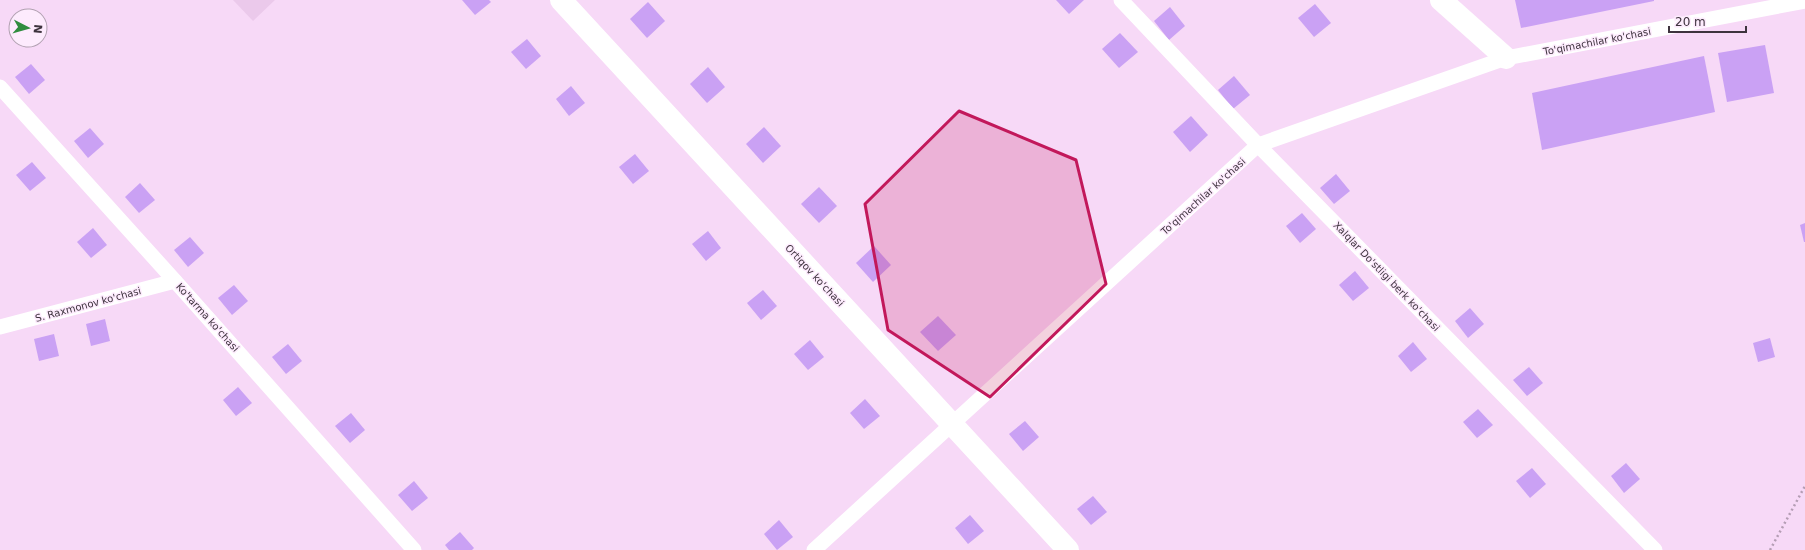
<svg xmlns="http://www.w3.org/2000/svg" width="1805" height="550" viewBox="0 0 1805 550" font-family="'DejaVu Sans',sans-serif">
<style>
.built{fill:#ebc9eb}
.building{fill:#caa1f4}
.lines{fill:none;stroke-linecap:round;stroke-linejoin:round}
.path{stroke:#b49db4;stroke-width:2.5;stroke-dasharray:2 3;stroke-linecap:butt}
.lane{stroke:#fff;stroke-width:15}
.street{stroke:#fff;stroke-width:22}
.secondary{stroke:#fff;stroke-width:22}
.marked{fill:#c2185b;fill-opacity:0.2;stroke:#c2185b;stroke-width:3;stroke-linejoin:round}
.labels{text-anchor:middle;stroke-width:3;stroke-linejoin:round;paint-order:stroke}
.street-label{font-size:10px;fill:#3e333e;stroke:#fdebfd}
</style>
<rect width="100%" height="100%" fill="#f7d9f7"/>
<polygon class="built" points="233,0 275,0 253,21"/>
<g class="building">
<polygon points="462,0 489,0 491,2 475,15"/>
<polygon points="1056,0 1084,0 1069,14"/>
<polygon points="1515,0 1654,0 1654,1 1521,28"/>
<polygon points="648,2 665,21 647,38 630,19"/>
<polygon points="1315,4 1331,23 1314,37 1298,18"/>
<polygon points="1170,7 1185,26 1169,40 1154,21"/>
<polygon points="1120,33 1138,52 1119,68 1102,49"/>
<polygon points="527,39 541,56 526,69 511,52"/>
<polygon points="1765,45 1774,93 1727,102 1718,53"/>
<polygon points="1704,56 1715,112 1542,150 1532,93"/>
<polygon points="31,64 45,80 29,94 15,77"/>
<polygon points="708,67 725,87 707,103 690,84"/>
<polygon points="1234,76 1250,95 1233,109 1218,90"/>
<polygon points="571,86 585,103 569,116 556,99"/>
<polygon points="1191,116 1208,135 1190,152 1173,132"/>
<polygon points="764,127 781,146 763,163 746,144"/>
<polygon points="90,128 104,144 88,158 74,141"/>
<polygon points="635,154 649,171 633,184 619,167"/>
<polygon points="32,162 46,178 30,191 16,175"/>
<polygon points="1336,174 1350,191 1334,204 1320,188"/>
<polygon points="140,183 155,200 139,213 125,197"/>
<polygon points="819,187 837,206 819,223 801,204"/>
<polygon points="1302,213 1316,229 1300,243 1286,226"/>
<polygon points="1805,223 1805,242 1804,242 1800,225"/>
<polygon points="93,228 107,245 91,258 77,242"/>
<polygon points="708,231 721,248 706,261 692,244"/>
<polygon points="190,237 204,253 188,267 174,250"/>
<polygon points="874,246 891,265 873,282 856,263"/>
<polygon points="1355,271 1369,288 1353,301 1339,285"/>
<polygon points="234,285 248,301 232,315 218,298"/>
<polygon points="763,290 777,306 761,320 747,303"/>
<polygon points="1470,308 1484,324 1468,338 1455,321"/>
<polygon points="938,316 956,335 938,351 920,332"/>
<polygon points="105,319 110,341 91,346 86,324"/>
<polygon points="54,334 59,356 39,361 34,339"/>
<polygon points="1770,338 1775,357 1758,362 1753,343"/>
<polygon points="810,340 824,357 808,370 794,354"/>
<polygon points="1413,342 1427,359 1411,372 1398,356"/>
<polygon points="288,344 302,361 286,374 272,357"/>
<polygon points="1529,367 1543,383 1527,396 1513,380"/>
<polygon points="238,387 252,403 236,416 223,400"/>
<polygon points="865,399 880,416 864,429 850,413"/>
<polygon points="1478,409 1493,425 1477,438 1463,422"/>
<polygon points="351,413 365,430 350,443 335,426"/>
<polygon points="1025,421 1039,437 1023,451 1009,434"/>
<polygon points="1626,463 1640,479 1624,493 1611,476"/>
<polygon points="1532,468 1546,484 1530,498 1516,481"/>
<polygon points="414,481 428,498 412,511 398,495"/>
<polygon points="1093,496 1107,512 1091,525 1077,509"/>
<polygon points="970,515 984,531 968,544 955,528"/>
<polygon points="779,520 793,537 777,550 764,534"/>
<polygon points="460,532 474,548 472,550 449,550 445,545"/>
</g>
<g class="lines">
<polyline class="path" points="1770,550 1805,486"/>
<g class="lane">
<polyline points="1121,0 1258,145 1655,550"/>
<polyline points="0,87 175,281 414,550"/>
<polyline points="0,327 175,281"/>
<polyline points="814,550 1258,145 1506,58 1805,1"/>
</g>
<polyline class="street" points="1441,0 1506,58"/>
<polyline class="secondary" points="561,0 1068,550"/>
</g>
<path class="marked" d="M959 111 1076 160 1106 284 990 397 888 330 865 204Z"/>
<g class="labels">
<g class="street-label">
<text transform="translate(1597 41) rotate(-11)" y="4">To'qimachilar ko'chasi</text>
<text transform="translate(1203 196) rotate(-42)" y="4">To'qimachilar ko'chasi</text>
<text transform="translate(815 275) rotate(47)" y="4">Ortiqov ko'chasi</text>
<text transform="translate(1387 276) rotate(46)" y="4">Xalqlar Do'stligi berk ko'chasi</text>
<text transform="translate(88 304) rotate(-15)" y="4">S. Raxmonov ko'chasi</text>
<text transform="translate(208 317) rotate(48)" y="4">Ko'tarma ko'chasi</text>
</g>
</g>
<g transform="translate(28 28) rotate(96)"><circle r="19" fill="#fdebfd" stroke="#b1a1b1"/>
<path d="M0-3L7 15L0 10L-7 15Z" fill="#308d3f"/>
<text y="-6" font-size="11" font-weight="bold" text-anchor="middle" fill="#3e333e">N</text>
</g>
<path d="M1669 26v6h77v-6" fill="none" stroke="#3e333e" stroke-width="2"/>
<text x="1675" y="26" font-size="12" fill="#3e333e" stroke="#fdebfd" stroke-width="3" paint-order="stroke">20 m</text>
</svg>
